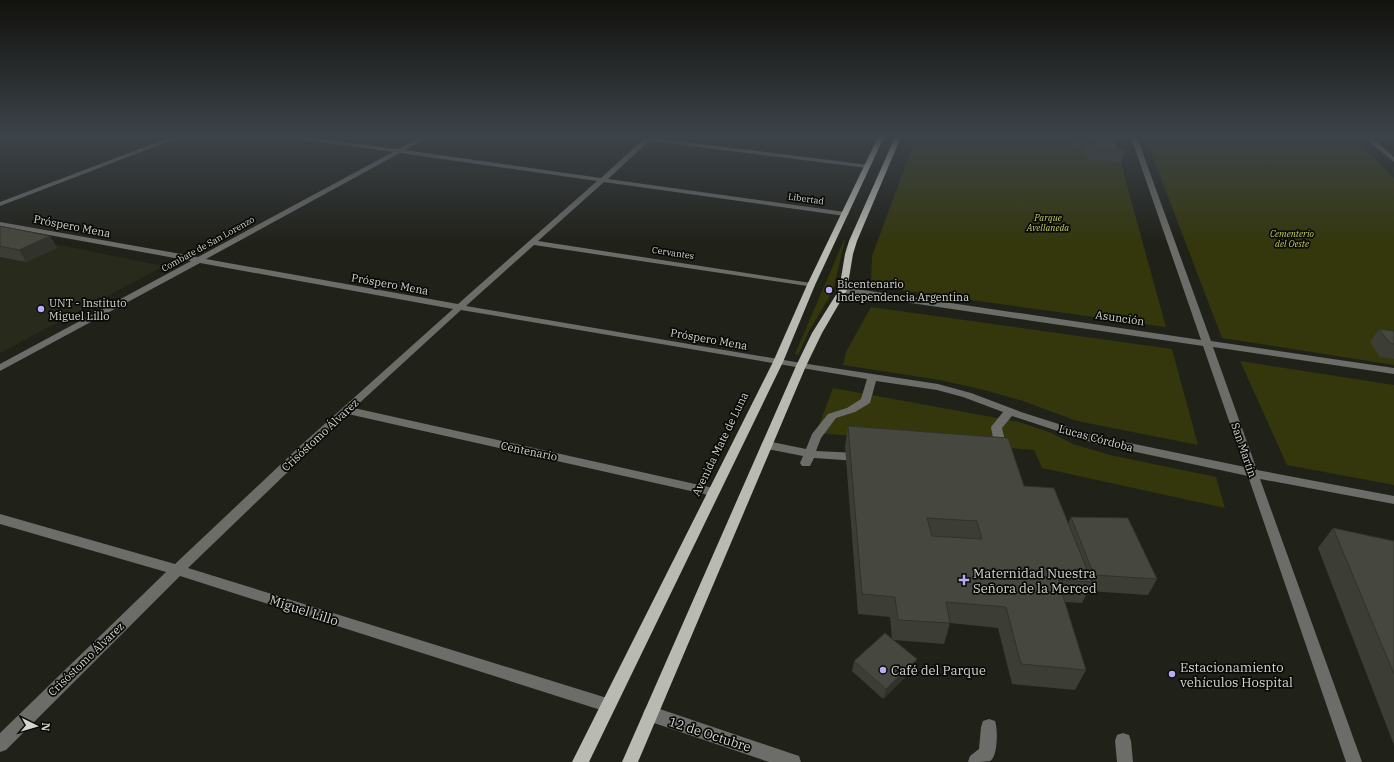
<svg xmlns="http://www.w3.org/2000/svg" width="1394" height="762" viewBox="0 0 1394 762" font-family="'IBM Plex Serif',serif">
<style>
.built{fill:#282a1c}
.green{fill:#34370c}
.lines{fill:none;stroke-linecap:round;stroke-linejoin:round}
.minor{fill:#6c6c68;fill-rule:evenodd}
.major{fill:#b9bab1;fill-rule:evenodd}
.wall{fill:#3c3d35}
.shaded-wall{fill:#31322b}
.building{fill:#46473e;stroke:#31322b;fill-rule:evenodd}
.poi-dot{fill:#baaaf7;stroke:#0a0a07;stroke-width:1.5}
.labels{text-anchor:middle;stroke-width:3.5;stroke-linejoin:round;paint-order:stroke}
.far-street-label{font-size:9px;fill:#d4d5d0;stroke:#0a0a07}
.far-park-label{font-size:9px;font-style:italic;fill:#c5ce65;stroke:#0a0a07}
.street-label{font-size:11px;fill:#d4d5d0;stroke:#0a0a07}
.poi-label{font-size:11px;fill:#d4d5d0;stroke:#0a0a07;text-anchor:start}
.near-poi-label{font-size:13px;fill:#d4d5d0;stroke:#0a0a07;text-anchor:start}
.near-street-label{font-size:13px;fill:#d4d5d0;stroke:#0a0a07}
</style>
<rect width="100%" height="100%" fill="#202119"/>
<polygon class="built" points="0,233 164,266 0,353"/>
<g class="green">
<polygon points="916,137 1115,137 1126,182 1166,327 871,286 872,256"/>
<polygon points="1145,137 1353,137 1394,178 1394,365 1222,338"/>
<polygon points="844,240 845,240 833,291 809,331 798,355 795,354"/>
<polygon points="871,307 1172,349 1198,445 1077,421 1023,401 984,390 940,380 843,365 846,352"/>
<polygon points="1240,361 1394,385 1394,485 1287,465"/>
<polygon points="833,388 1019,422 1049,432 1073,444 1110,455 1216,477 1225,508 1042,468 1034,450 816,433"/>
</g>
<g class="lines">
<g class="minor">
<polygon points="171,137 180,137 0,206 0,202"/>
<path d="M285 137H303L398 149 420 137H428L405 150 601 178 646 137 869 165 870 166 867 168 649 141 608 179 845 212 849 214 845 216 604 182 538 241 811 283H814L815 285 814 287 534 245 466 306 801 363 938 384 971 393 1021 412 1096 436 1245 467 1203 346 843 293 839 290 843 287 1201 340 1131 137H1137L1211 341 1394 368V374L1213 347 1257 470 1394 496V504L1260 479 1362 762H1346L1248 476 1094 443 1012 416 1002 428 1007 449 1005 452H997L995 449 991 427 1003 412 963 397 937 390 876 381 870 403 855 412 836 418 821 438 816 451 858 453 862 454 864 457 862 460 858 461 814 458 810 466H802L800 463 803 456 767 449 763 448 761 445 763 442 767 441 806 449 812 434 828 414 847 408 861 399 867 379 461 310 354 408 713 488 717 489 719 492 717 495 713 496 348 414 188 568 607 698 613 700 615 705 613 710 607 712 180 576 6 750 0 752V733L166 572 0 524V514L175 564 299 447 453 309 200 263 0 371V364L191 261 0 226V222L198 257 393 152ZM400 153 597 181 458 304 206 259Z"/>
<polygon points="1364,137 1371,137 1394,157 1394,162"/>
<polygon points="651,706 793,754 799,756 801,762 769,762 651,722 645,719 643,714 645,709"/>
<path d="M989 719 995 721C998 729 998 757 990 761 985 762 974 762 968 762L970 756 979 749 981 727 983 721Z"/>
<polygon points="1123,733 1129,735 1131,741 1133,762 1117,762 1115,741 1117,735"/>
</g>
<g class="major">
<polygon points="878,137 884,137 815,285 783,362 589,762 572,762 773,362 807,285"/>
<polygon points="895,137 901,137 857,241 853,254 847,290 822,333 806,366 638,762 622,762 796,366 812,333 839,290 845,254 849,241"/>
</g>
</g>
<g class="wall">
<polygon points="1067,137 1114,137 1116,149 1125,152 1121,163 1085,159 1084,154 1087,146 1067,144"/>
<polygon points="0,226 50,236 57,248 26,262 0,257"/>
<polygon points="1379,329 1394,331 1394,359 1380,357 1370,342"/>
<polygon points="848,426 1024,486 1068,524 1071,517 1157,579 1148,595 1088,591 1082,603 1065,602 1086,670 1075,690 1012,684 998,628 950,623 944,644 894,640 917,659 914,669 883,699 852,671 854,661 892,639 890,617 858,614 845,446"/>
<polygon points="1333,528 1394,541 1394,745 1318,548"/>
</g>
<g class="shaded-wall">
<polygon points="50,236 57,248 26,262 19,250"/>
<polygon points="917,659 914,669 883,699 886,689"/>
</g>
<g class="building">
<polygon points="1098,137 1114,137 1116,149 1124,150 1125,152 1088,148 1088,143 1099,144"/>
<polygon points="0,226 50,236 19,250 0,246"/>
<polygon points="1379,329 1394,331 1394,344 1390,343"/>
<path d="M848 426 1008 438 1024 486 1054 488 1092 582 1058 580 1086 670 1021 664 1006 607 946 602 950 623 898 620 895 597 862 594ZM927 518 977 521 982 539 932 536Z"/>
<polygon points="1071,517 1128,518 1157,579 1094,575"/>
<polygon points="1333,528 1394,541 1394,674"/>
<polygon points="885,633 917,659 886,689 854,661"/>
</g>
<linearGradient id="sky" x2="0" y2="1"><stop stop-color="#12120e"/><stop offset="0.56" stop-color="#3c4349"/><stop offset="1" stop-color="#3c4349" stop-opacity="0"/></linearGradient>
<rect width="1394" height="244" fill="url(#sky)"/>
<g class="poi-dot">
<circle cx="829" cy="290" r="4"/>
<circle cx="41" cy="309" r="4"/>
<path d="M962 574h4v4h4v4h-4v4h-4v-4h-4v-4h4z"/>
<circle cx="883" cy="670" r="4"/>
<circle cx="1172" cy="674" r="4"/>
</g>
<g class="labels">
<g class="far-street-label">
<text transform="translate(806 199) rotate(8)" y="3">Libertad</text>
<text transform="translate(208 244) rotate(-29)" y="3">Combate de San Lorenzo</text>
<text transform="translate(673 253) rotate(9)" y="3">Cervantes</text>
</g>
<g class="far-park-label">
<text x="1048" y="221">Parque<tspan x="1048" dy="10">Avellaneda</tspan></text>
<text x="1292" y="237">Cementerio<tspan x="1292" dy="10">del Oeste</tspan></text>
</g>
<g class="street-label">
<text transform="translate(72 226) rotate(11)" y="4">Próspero Mena</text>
<text transform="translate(390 284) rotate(10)" y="4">Próspero Mena</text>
<text transform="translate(1120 318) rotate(8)" y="4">Asunción</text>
<text transform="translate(709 339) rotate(10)" y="4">Próspero Mena</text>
<text transform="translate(320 435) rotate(-43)" y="4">Crisóstomo Álvarez</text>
<text transform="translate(1096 438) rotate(15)" y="4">Lucas Córdoba</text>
<text transform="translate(720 444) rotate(-64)" y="4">Avenida Mate de Luna</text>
<text transform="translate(1244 450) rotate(71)" y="4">San Martín</text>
<text transform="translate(529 451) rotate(12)" y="4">Centenario</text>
<text transform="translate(86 659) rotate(-44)" y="4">Crisóstomo Álvarez</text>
</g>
<g class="poi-label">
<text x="837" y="288">Bicentenario<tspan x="837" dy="13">Independencia Argentina</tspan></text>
<text x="49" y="307">UNT - Instituto<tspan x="49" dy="13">Miguel Lillo</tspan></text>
</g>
<g class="near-poi-label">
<text x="973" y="578">Maternidad Nuestra<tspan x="973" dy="15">Señora de la Merced</tspan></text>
<text x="1180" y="672">Estacionamiento<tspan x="1180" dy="15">vehículos Hospital</tspan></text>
<text x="891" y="675">Café del Parque</text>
</g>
<g class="near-street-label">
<text transform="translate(304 610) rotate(18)" y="5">Miguel Lillo</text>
<text transform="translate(710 734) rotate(18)" y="5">12 de Octubre</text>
</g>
</g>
<g transform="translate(36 726) rotate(95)" stroke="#0a0a07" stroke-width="3" paint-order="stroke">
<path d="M0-3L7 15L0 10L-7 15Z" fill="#d4d5d0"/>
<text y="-6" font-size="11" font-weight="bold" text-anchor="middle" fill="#d4d5d0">N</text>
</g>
</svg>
